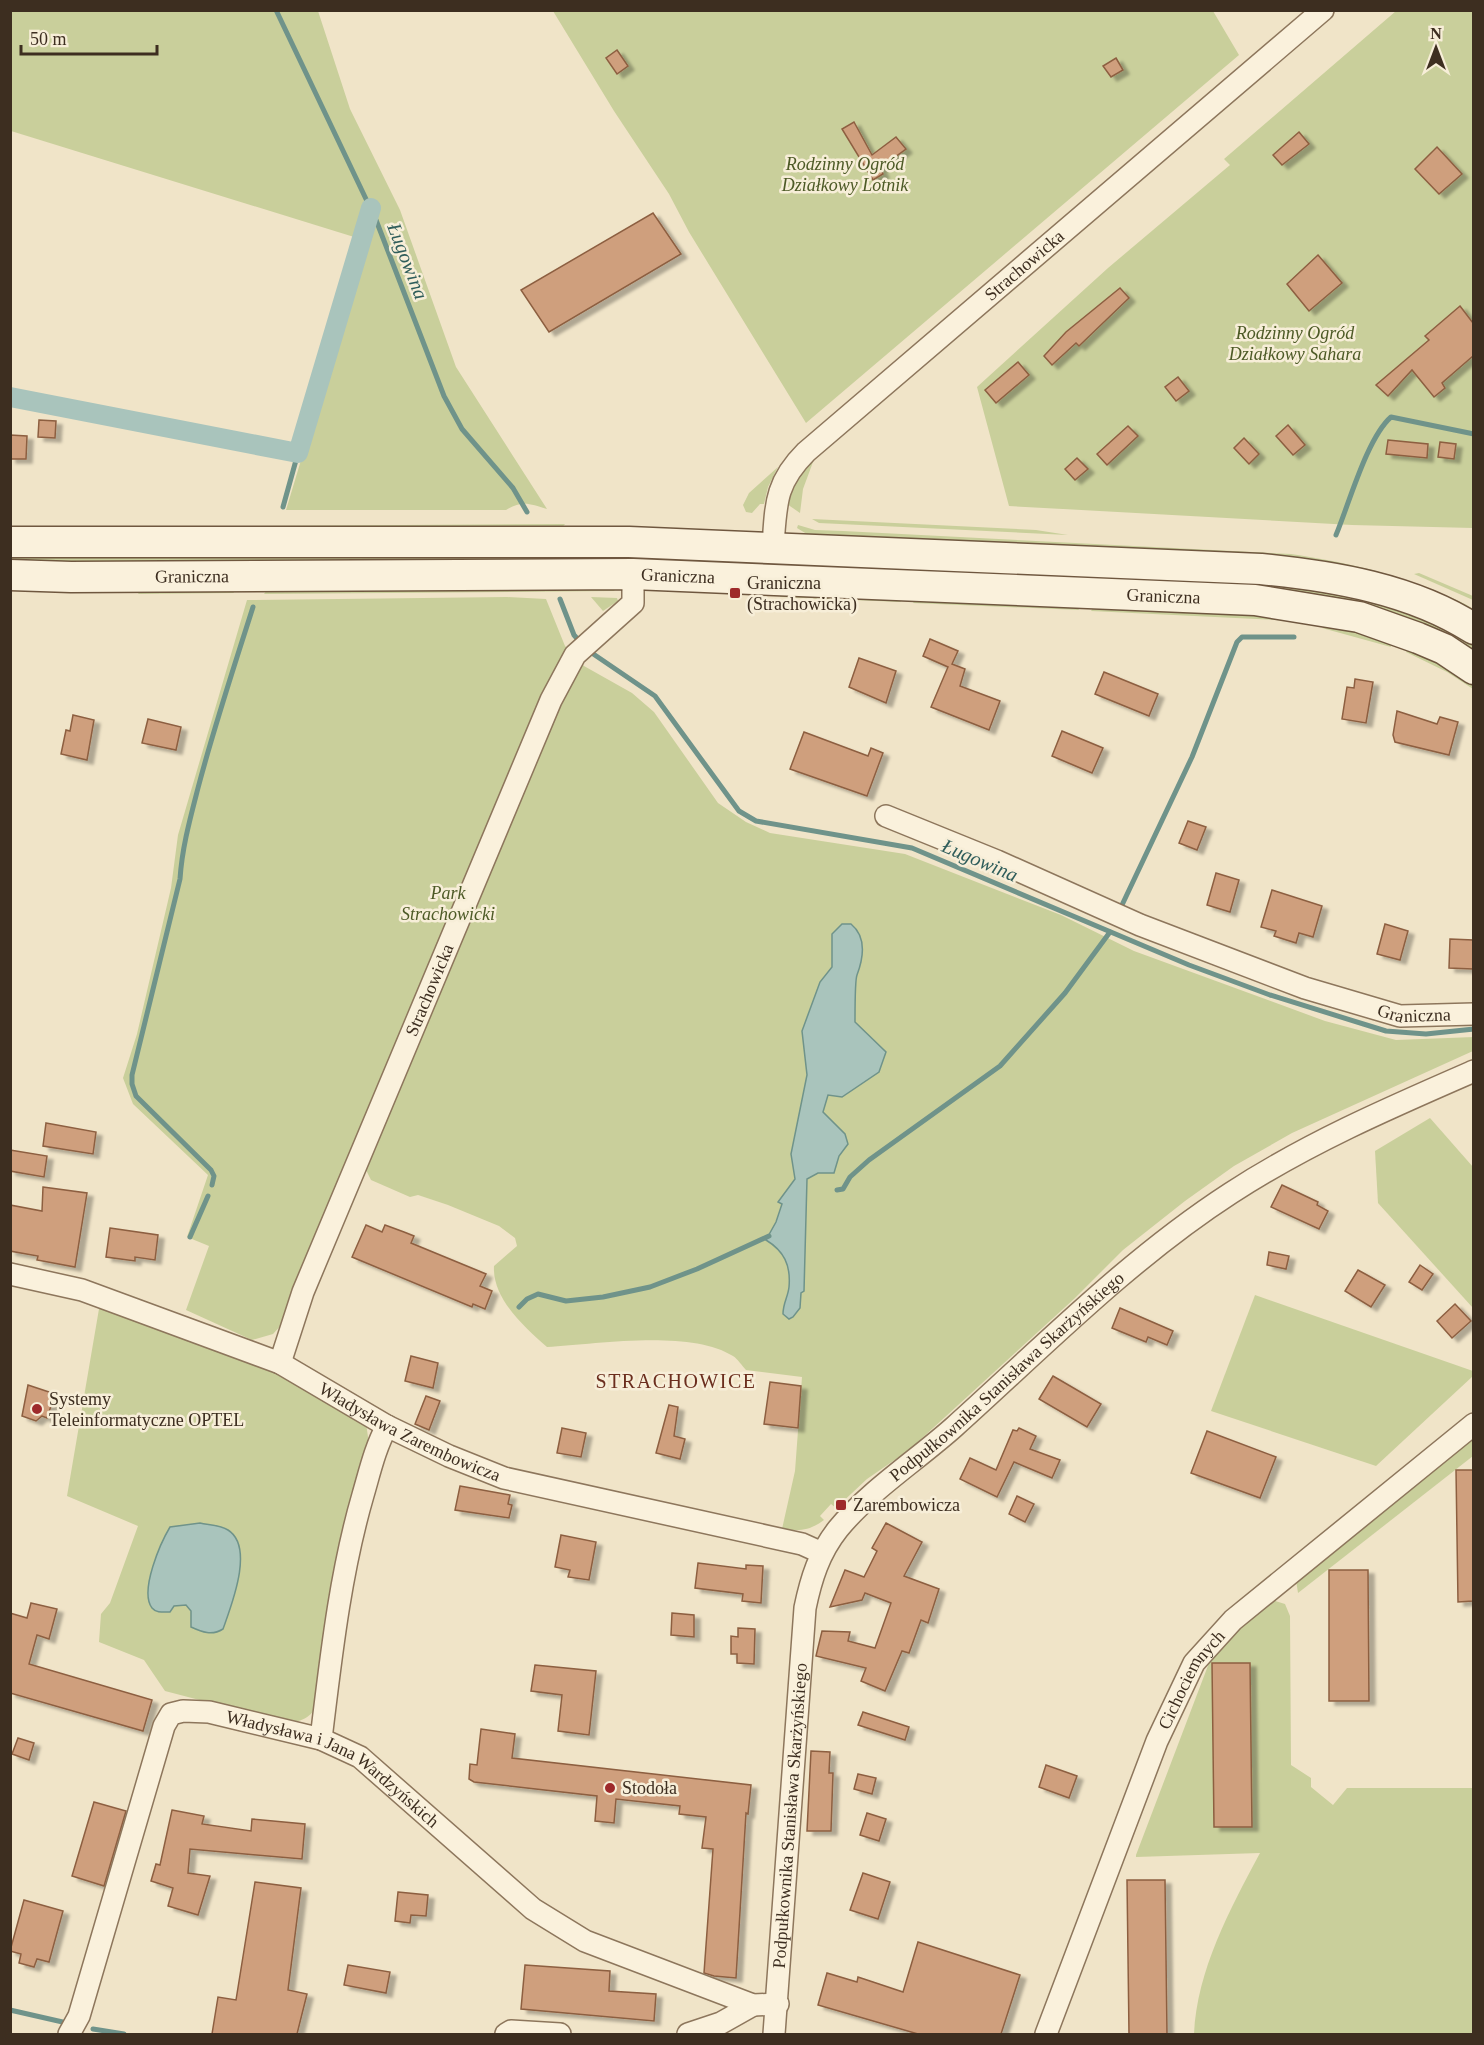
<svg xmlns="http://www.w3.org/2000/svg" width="1484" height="2045" viewBox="0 0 1484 2045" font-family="'Times New Roman',serif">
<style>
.green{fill:#c9cf9b}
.water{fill:#a9c4bc;stroke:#6f938a;stroke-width:1.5}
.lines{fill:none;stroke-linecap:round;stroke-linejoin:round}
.stream{stroke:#6f938a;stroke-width:5}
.canal{stroke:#a9c4bc;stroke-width:20}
.building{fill:#cf9f7d;stroke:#8d5f41;stroke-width:1.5;filter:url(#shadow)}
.minor-casing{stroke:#8d765c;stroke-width:24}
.secondary-casing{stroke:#6f573f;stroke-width:33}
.minor{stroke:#faf1dc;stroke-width:21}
.secondary{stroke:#faf1dc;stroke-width:30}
.poi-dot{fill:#9e2a2b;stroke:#f7eed8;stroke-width:2}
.labels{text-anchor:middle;stroke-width:5;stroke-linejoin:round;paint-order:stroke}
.park-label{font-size:18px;font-style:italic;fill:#4d5a26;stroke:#f7eed8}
.street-label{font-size:18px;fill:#3d2e20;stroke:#f7eed8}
.poi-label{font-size:18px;fill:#3d2e20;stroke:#f7eed8;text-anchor:start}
.water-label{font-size:20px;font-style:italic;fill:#2f5d5a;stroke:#f7eed8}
.neighbourhood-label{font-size:20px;letter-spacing:1.5px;fill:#6b2e1e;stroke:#f7eed8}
</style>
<defs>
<filter id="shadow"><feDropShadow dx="6" dy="4" stdDeviation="1.5" flood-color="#0004"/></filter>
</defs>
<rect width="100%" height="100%" fill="#f0e4c8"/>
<g class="green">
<path d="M10 11H318L350 109 400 210 456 367 547 509C530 504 522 500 506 510H286L367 241 11 131Z"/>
<polygon points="553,11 1213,11 1239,55 806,423 689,232 669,194 614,111"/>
<polygon points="1396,11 1473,11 1473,528 1352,525 1009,506 977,387 1108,268 1230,165 1224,159"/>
<polygon points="811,461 813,462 803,489 800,513 787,504 796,481"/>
<polygon points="778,467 768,487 764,504 760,504 752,513 746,512 743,505 749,493"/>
<polygon points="812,519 1036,530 1068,535 819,523"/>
<polygon points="565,524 560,530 231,530 259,526"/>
<path d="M798 525 815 530 843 531 1291 554C1353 563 1409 577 1465 604L1473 609V615L1439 599 810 536 797 528Z"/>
<polygon points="688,554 687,564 11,564 11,555"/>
<polygon points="715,555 1253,580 1366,598 1432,622 1473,644 1473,655 1408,622 715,564"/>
<polygon points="1419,573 1473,596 1473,600 1414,574"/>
<polygon points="231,587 234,593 138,594 142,588"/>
<polygon points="611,588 615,591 264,594 267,590"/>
<polygon points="780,590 897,596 901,602 780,597"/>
<path d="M507 597 546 599 565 646 584 666 632 693 654 712 718 803 746 822 770 833 905 854 1061 915 1134 951 1325 1021 1396 1040 1474 1037 1473 1051 1292 1133 1234 1166 1185 1201 1123 1250 1075 1298 909 1450 867 1479 836 1508 831 1504 820 1516 824 1520C809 1531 800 1531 782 1529L795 1471 802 1377 746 1370C742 1366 738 1359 733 1356 691 1329 596 1344 547 1347 524 1327 492 1298 494 1266L517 1246 515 1238 499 1226 448 1205 418 1195 410 1197 371 1180 363 1164 285 1321 273 1334 252 1340 186 1310 209 1246 187 1237 208 1175 133 1104 123 1078 137 1034 171 888 178 835 247 600Z"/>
<polygon points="591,597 617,598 618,601 603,611"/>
<polygon points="917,597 1075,604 1079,610 913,603"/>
<polygon points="1095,605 1249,613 1295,621 1091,611"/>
<polygon points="1328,623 1389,639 1391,647 1322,628"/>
<polygon points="1410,648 1473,682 1473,689 1447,672 1406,652"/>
<polygon points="1430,1118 1473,1167 1473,1308 1378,1203 1375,1151"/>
<polygon points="1255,1295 1473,1371 1473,1376 1376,1466 1211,1411"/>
<path d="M100 1303 295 1380 366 1423 369 1444 322 1698C313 1714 307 1721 288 1723L165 1691 144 1660 99 1642 101 1614 110 1603 138 1526 67 1496Z"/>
<polygon points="1473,1437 1473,1456 1298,1593 1296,1580"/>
<path d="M1272 1600 1285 1604 1290 1616 1291 1765 1311 1778V1787L1333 1805 1347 1788H1473V2034H1194C1197 1970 1230 1909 1260 1853L1136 1857V1855L1209 1663 1239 1628Z"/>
</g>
<g class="water">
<path d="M842 924H851C867 937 863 959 857 975 855 980 855 1014 855 1022L886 1052 879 1072 842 1097 828 1095 823 1112 845 1134 848 1144 839 1156 834 1173H818L807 1179 804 1291 801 1293 800 1308 793 1317 789 1319 783 1314C783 1303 788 1297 789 1287 791 1265 784 1251 766 1240L776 1222 782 1204 778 1202 795 1179 791 1154 807 1075 802 1031 820 982 832 967V934Z"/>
<path d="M200 1523C208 1525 220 1525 228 1530 255 1547 231 1606 223 1629 212 1636 202 1632 191 1627V1611L186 1605 174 1606 170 1612C163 1612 156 1613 152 1608 139 1591 161 1542 170 1527Z"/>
</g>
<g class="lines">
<g class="stream">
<polyline points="276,10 376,220 444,396 462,429 513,488 527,512"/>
<polyline points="283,507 298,453"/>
<path d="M1336 535C1349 504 1367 438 1391 417L1474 434"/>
<polyline points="560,599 574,635 580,642"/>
<polyline points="586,649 655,696 739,811 756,821 912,848 1189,965 1270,995 1386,1031 1426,1034 1474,1029"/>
<polyline points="1122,905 1192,757 1237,642 1242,637 1294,637"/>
<path d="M212 1185 214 1176 211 1170 136 1096 132 1084V1075L180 879C182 848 190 819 198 788 214 727 234 667 253 607"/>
<polyline points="837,1190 843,1189 850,1177 869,1160 1000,1066 1065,993 1110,932"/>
<polyline points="190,1237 208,1196"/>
<polyline points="519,1307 527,1299 538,1294 566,1301 603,1297 650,1287 697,1269 769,1236"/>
<polyline points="10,2010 67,2023"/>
<polyline points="93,2029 124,2034"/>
</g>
<polyline class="canal" points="10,397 298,453 371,208"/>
</g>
<g class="building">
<polygon points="617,50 628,66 617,74 606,58"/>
<polygon points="1116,58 1123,70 1111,77 1103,66"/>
<polygon points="854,122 872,155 896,137 906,149 880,168 883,174 873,180 842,129"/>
<polygon points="1299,132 1309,144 1282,165 1273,155"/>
<polygon points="1437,147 1462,174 1439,194 1415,169"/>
<polygon points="653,213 681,254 549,332 521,290"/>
<polygon points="1318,255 1342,283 1309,311 1287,284"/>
<polygon points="1120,288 1129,298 1079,346 1076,343 1052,365 1044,356 1066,332"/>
<polygon points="1460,306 1473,323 1473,356 1442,383 1445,388 1434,397 1412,370 1388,396 1376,385 1429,340 1425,336"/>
<polygon points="1018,362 1029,375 996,403 985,390"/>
<polygon points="1178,377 1189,391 1176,401 1165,387"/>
<polygon points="39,420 56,421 55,438 38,437"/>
<polygon points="1288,425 1305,445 1293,455 1276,436"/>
<polygon points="1128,426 1138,436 1107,465 1097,454"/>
<polygon points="10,435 27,436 26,459 10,459"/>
<polygon points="1244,438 1259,454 1249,464 1234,448"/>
<polygon points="1388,440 1428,444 1427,458 1386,454"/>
<polygon points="1440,442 1456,444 1454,459 1438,457"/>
<polygon points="1077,458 1088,469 1075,480 1065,469"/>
<polygon points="930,639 958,651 952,664 965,669 960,686 1000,701 989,730 931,707 948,667 923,656"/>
<polygon points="859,658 896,671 886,703 849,687"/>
<polygon points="1104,672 1158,694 1149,716 1095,694"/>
<polygon points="1355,679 1373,682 1366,723 1342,719 1347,687 1354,688"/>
<polygon points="1397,711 1437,724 1440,717 1458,722 1449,755 1395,742 1393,735"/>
<polygon points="73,715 94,720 87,760 61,754 66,730 70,731"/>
<polygon points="148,719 181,727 176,750 142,743"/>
<polygon points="1062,731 1103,748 1092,773 1052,756"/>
<polygon points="804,732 868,756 871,748 883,753 867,796 790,769"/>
<polygon points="1188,821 1206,827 1197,850 1179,843"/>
<polygon points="1216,873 1239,880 1230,912 1207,905"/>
<polygon points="1272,890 1322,906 1313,937 1299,933 1296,943 1274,936 1276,931 1261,927"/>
<polygon points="1385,924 1408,931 1400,960 1377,954"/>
<polygon points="1450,939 1473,940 1473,969 1449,968"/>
<polygon points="46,1123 96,1132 93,1154 43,1146"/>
<polygon points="10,1150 47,1156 44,1177 10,1171"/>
<polygon points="1282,1185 1318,1202 1317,1205 1328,1211 1319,1229 1271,1207"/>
<polygon points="43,1187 87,1193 75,1267 37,1260 38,1256 10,1251 10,1205 42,1211"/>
<polygon points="366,1225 382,1232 385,1225 404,1232 414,1236 411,1243 486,1274 480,1286 492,1291 485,1309 473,1304 472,1307 352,1257"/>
<polygon points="110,1228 158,1235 155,1260 135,1257 135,1261 106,1257"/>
<polygon points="1269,1252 1289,1256 1286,1269 1267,1265"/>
<polygon points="1420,1265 1433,1274 1422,1290 1409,1282"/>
<polygon points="1358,1270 1385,1285 1371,1307 1345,1291"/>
<polygon points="1455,1304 1471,1321 1452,1338 1437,1321"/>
<polygon points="1120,1308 1173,1331 1167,1345 1148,1337 1146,1342 1112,1328"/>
<polygon points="411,1356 438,1363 433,1388 405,1381"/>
<polygon points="1053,1376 1101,1404 1087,1427 1039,1399"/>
<polygon points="770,1382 801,1386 798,1428 764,1424"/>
<polygon points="28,1385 55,1394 47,1418 42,1416 36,1421 22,1416"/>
<polygon points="426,1396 440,1401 429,1430 415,1424"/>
<polygon points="669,1405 678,1407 674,1436 685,1439 680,1459 656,1453"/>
<polygon points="562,1428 586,1433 581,1457 557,1453"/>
<polygon points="1019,1428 1036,1436 1030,1449 1060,1460 1052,1478 1014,1462 997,1497 960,1479 970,1458 996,1470 1013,1430 1017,1431"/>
<polygon points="1207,1431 1276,1457 1260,1498 1191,1473"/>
<polygon points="1456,1470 1473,1470 1473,1601 1458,1602"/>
<polygon points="460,1486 510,1495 508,1504 512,1505 509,1518 455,1510"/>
<polygon points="1017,1496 1034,1504 1025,1522 1009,1514"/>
<polygon points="886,1523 922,1542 904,1576 939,1589 928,1623 921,1620 909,1653 902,1651 885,1691 861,1681 866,1668 816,1656 822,1631 850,1632 848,1641 875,1648 891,1603 865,1593 862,1600 830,1607 845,1570 864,1577 877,1551 872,1548"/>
<polygon points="561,1535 596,1542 589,1580 568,1577 570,1570 555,1567"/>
<polygon points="698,1563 746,1569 746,1565 763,1566 761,1603 742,1601 743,1594 695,1588"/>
<polygon points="1329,1570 1368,1570 1369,1701 1329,1701"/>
<polygon points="31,1603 57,1609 49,1639 37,1635 29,1664 152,1700 143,1731 10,1693 10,1613 27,1618"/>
<polygon points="672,1613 694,1615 694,1637 671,1635"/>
<polygon points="738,1628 755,1629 754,1664 737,1663 737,1654 731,1654 731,1636 738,1637"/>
<polygon points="1212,1663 1250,1663 1252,1827 1214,1827"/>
<polygon points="535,1665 596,1671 589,1735 558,1731 562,1695 531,1691"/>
<polygon points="863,1712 909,1727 905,1740 858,1725"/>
<polygon points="481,1729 515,1734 512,1758 751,1785 748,1814 746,1813 736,1978 714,1976 704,1973 713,1849 702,1848 706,1817 679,1814 680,1806 616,1799 614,1823 595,1821 597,1796 474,1782 469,1779 470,1764 477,1765"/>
<polygon points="18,1738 34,1743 29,1760 12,1754"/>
<polygon points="811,1751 830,1752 829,1773 833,1773 831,1831 807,1831"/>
<polygon points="1046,1765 1077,1776 1069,1798 1039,1787"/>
<polygon points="858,1774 876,1778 872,1794 854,1789"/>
<polygon points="94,1802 126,1811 104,1886 72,1876"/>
<polygon points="172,1810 204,1816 202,1824 251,1831 252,1819 305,1824 302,1859 190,1849 188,1873 210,1876 198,1915 168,1906 173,1888 151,1881 156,1864 160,1865"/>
<polygon points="867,1813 886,1819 879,1841 860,1835"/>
<polygon points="863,1873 890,1882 878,1919 850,1910"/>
<polygon points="1127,1880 1165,1880 1167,2034 1129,2034"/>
<polygon points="255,1882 301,1888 288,1990 307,1994 297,2034 212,2034 218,1997 236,2000"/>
<polygon points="398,1892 428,1895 426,1916 411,1915 410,1923 395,1921"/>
<polygon points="24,1900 63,1911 49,1962 37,1959 34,1967 19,1963 21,1954 10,1951"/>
<polygon points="918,1942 1020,1975 1001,2034 918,2034 818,2005 827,1973 857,1982 858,1977 903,1992"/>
<polygon points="348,1965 390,1972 386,1993 344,1985"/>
<polygon points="525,1965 610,1971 609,1991 656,1994 654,2021 521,2009"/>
</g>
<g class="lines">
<g class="minor-casing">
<g id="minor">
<path id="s1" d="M773 546C776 504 775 483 806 452L1323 10"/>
<path id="s2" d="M886 816 997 861 1140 925 1305 988 1400 1016 1474 1014"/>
<path id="s3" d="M10 1274 82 1290 280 1363 387 1426 449 1456 504 1478 802 1544 822 1553"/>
<path id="s4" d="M280 1363 303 1292 551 700 575 655 633 603V574"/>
<path d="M321 1739C331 1657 340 1574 363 1495 370 1471 375 1448 387 1426"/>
<path id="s5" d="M69 2034 79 2016 164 1726 171 1714 183 1711 209 1712 321 1739 360 1757 533 1909 585 1941 753 2005 778 2004"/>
<polyline points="506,2034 511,2031 560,2034"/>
<polyline points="688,2034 721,2023 753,2005"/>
<path id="s6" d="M774 2034 805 1608C811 1579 819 1553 838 1529 869 1491 917 1460 954 1427 1043 1347 1129 1259 1231 1193 1308 1143 1389 1108 1474 1071"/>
<path id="s7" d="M1046 2034 1157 1741 1194 1663 1233 1620 1474 1424"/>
</g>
</g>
<g class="secondary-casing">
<g id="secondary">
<path d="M10 542H629L1261 569C1333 576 1412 589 1474 629"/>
<path id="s8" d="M10 575 71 577 633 574 1255 600 1359 617 1418 638 1444 649 1474 669"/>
</g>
</g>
<use href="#minor" class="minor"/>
<use href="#secondary" class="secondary"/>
</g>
<g class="poi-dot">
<rect x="729" y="587" width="12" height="12" rx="3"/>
<circle cx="37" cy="1409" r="6"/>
<rect x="835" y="1499" width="12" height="12" rx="3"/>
<circle cx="610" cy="1788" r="6"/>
</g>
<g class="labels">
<g class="park-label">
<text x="845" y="170">Rodzinny Ogród<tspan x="845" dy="21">Działkowy Lotnik</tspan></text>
<text x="1295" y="339">Rodzinny Ogród<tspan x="1295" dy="21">Działkowy Sahara</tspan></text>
<text x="448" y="899">Park<tspan x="448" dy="21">Strachowicki</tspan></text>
</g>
<g class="street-label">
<text dy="6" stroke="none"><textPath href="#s1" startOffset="390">Strachowicka</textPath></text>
<text dy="6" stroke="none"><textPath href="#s8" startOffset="668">Graniczna</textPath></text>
<text dy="6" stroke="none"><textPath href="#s8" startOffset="182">Graniczna</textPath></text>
<text dy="6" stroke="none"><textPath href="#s8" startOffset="1154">Graniczna</textPath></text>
<text dy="6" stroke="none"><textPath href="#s4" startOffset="402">Strachowicka</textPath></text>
<text dy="6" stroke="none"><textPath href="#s2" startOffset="566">Graniczna</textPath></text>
<text dy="6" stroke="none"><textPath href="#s6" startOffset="741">Podpułkownika Stanisława Skarżyńskiego</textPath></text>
<text dy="6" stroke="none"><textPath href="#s3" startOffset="432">Władysława Zarembowicza</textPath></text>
<text dy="6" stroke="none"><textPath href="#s7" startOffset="384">Cichociemnych</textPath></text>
<text dy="6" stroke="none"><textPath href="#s5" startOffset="514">Władysława i Jana Wardzyńskich</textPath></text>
<text dy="6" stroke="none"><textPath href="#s6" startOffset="219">Podpułkownika Stanisława Skarżyńskiego</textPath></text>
</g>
<g class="poi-label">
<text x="747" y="589">Graniczna<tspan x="747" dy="21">(Strachowicka)</tspan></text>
<text x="49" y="1405">Systemy<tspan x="49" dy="21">Teleinformatyczne OPTEL</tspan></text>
<text x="853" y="1511">Zarembowicza</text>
<text x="622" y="1794">Stodoła</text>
</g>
<g class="water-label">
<text transform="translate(408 261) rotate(69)" y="7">Ługowina</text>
<text transform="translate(980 860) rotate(23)" y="7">Ługowina</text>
</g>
<g class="neighbourhood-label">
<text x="676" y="1388">STRACHOWICE</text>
</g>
</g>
<rect width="1484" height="2045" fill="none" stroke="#3d2e20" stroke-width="24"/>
<g transform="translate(1436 48)" stroke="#f7eed8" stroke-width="4.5" paint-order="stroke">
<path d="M0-4.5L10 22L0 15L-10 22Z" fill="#3d2e20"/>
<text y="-9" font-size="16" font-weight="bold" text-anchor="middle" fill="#3d2e20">N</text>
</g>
<path d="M21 45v9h136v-9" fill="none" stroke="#3d2e20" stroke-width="3"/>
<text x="30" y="45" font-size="18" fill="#3d2e20" stroke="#f7eed8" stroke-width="4.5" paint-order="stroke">50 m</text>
</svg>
